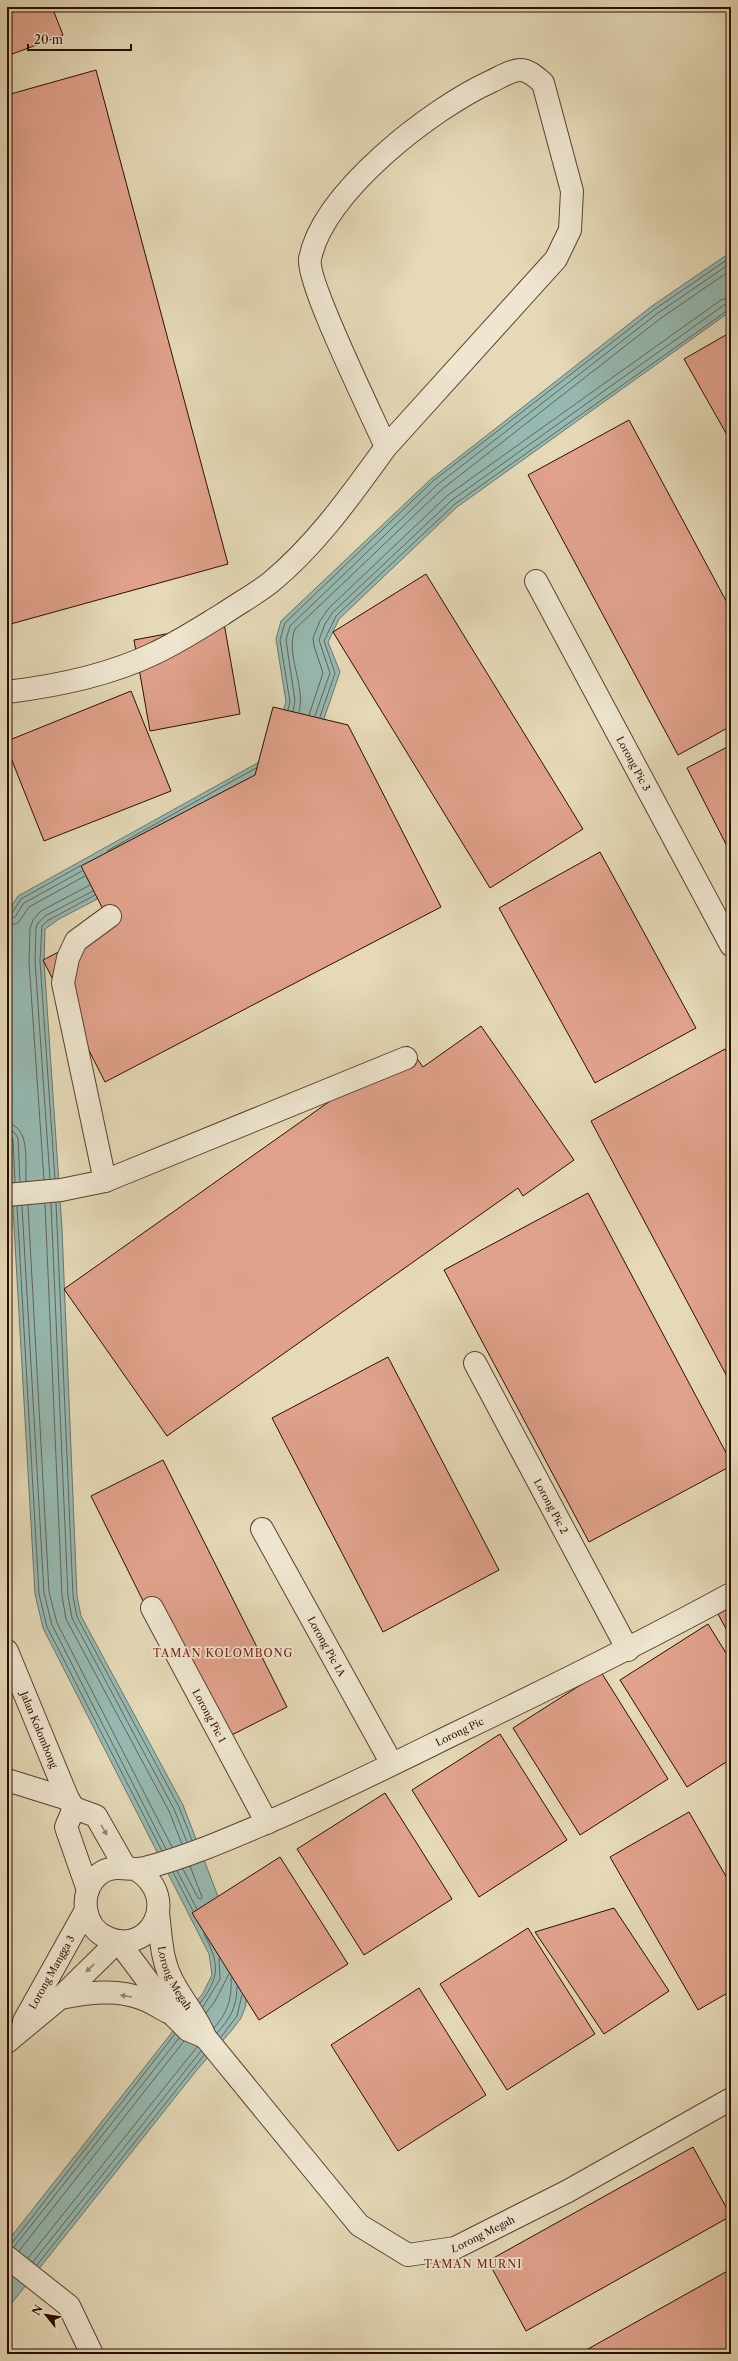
<svg xmlns="http://www.w3.org/2000/svg" width="738" height="2361" viewBox="0 0 738 2361" font-family="'Libre Caslon Text',serif">
<style>
.water{fill:#96bab2;stroke:#6c756b}
.lines{fill:none;stroke-linecap:round;stroke-linejoin:round}
.shore{stroke:#626459;stroke-width:1}
.building{fill:#e1a28c;stroke:#2d0d00}
.minor-casing{stroke:#5b402e;stroke-width:24}
.minor{stroke:#eee6d0;stroke-width:22}
.oneway{fill:#978472}
.labels{text-anchor:middle;stroke-width:3.5;stroke-linejoin:round;paint-order:stroke}
.street-label{font-size:10px;fill:#2d0d00;stroke:#eee6d0}
.neighbourhood-label{font-size:11px;letter-spacing:1px;fill:#7a1f14;stroke:#eee6d0}
</style>
<rect width="100%" height="100%" fill="#e5d9b7"/>
<filter id="stains"><feTurbulence type="fractalNoise" baseFrequency=".005" numOctaves="4"/><feColorMatrix values="0 0 0 0 .2 0 0 0 0 .09 0 0 0 0 .02 0 0 0 .5 -.17"/></filter>
<radialGradient id="worn" r=".72"><stop offset=".6" stop-color="#630" stop-opacity="0"/><stop offset="1" stop-color="#630" stop-opacity=".3"/></radialGradient>
<polygon class="water" points="731,252 731,311 457,507 339,619 328,642 340,672 298,794 59,919 45,929 44,961 62,1229 77,1596 81,1616 183,1805 240,1954 246,1989 246,2005 241,2018 232,2030 196,2071 7,2309 7,2242 203,1993 212,1975 209,1954 43,1628 35,1594 7,1103 7,913 18,896 270,756 286,702 276,639 281,621 431,479 652,306"/>
<g class="lines">
<g class="shore">
<polyline points="288,710 290,702 280,640 285,623 433,481 655,309 731,257"/>
<polyline points="293,711 295,701 286,640 290,626 437,485 658,313 731,263"/>
<path d="M299 712C306 685 285 655 295 629L441 490 661 318 731 270"/>
<polyline points="309,715 323,673 314,646 313,638 320,621 329,608 448,495 721,300 731,297"/>
<polyline points="315,716 330,673 319,640 325,624 333,612 452,500 724,305 731,303"/>
<polyline points="320,717 335,673 324,641 336,616 455,504 731,308"/>
<polyline points="107,851 256,768"/>
<polyline points="7,915 12,913 21,899 80,866"/>
<polyline points="7,920 15,917 24,903 82,871"/>
<polyline points="7,926 18,923 29,907 85,876"/>
<path d="M7 1124C31 1125 25 1164 26 1181"/>
<polyline points="7,1130 14,1132 18,1138 20,1182"/>
<polyline points="7,1135 13,1139 15,1182"/>
<polyline points="50,1179 35,961 36,928 38,923 45,916 93,891"/>
<polyline points="55,1179 40,961 42,926 47,921 95,895"/>
<polyline points="44,1180 29,962 30,928 33,920 41,911 90,885"/>
<polyline points="56,1202 73,1596 77,1617 179,1807 192,1840"/>
<polyline points="51,1203 68,1596 72,1618 174,1809 187,1842"/>
<polyline points="45,1204 62,1596 66,1619 169,1811 182,1844"/>
<polyline points="28,1205 49,1592 57,1623 172,1847"/>
<polyline points="17,1206 39,1594 47,1627 162,1851"/>
<polyline points="22,1206 44,1593 52,1625 166,1849"/>
<polyline points="183,1869 198,1898 201,1899 202,1897 190,1866"/>
<polyline points="177,1871 197,1909"/>
<polyline points="173,1872 193,1911"/>
<path d="M200 2003C221 1976 219 1963 204 1934"/>
<polyline points="203,2007 220,1979 219,1958"/>
<polyline points="206,2013 215,2001 229,1974"/>
<path d="M214 2028C228 2012 232 1999 231 1978"/>
<path d="M217 2033C230 2019 237 2007 237 1987"/>
<polyline points="221,2037 237,2016 242,1995"/>
<polyline points="7,2244 12,2243 175,2034"/>
<polyline points="14,2247 179,2038"/>
<polyline points="19,2251 184,2041"/>
<polyline points="28,2258 197,2047"/>
<polyline points="33,2262 201,2051"/>
<polyline points="37,2265 204,2055"/>
</g>
</g>
<g class="building">
<polygon points="7,7 52,7 63,35 7,56"/>
<polygon points="96,70 228,564 7,625 7,95"/>
<polygon points="731,332 731,442 684,359"/>
<polygon points="629,420 731,610 731,726 678,755 528,475"/>
<polygon points="426,574 583,829 490,888 333,632"/>
<polygon points="224,623 240,714 150,731 134,640"/>
<polygon points="131,691 171,791 44,841 7,748 7,741"/>
<polygon points="273,707 348,725 441,907 105,1082 43,960 111,925 81,866 255,775"/>
<polygon points="731,745 731,854 687,768"/>
<polygon points="600,852 696,1028 595,1083 499,908"/>
<polygon points="481,1026 574,1160 523,1196 518,1188 167,1436 64,1289 408,1046 423,1067"/>
<polygon points="725,1049 731,1060 731,1384 591,1121"/>
<polygon points="588,1193 731,1462 731,1466 589,1542 444,1270"/>
<polygon points="388,1357 499,1570 383,1632 272,1418"/>
<polygon points="163,1460 287,1707 214,1744 91,1496"/>
<polygon points="731,1607 731,1638 718,1614"/>
<polygon points="708,1624 731,1661 731,1759 687,1787 620,1680"/>
<polygon points="601,1672 668,1779 580,1835 513,1728"/>
<polygon points="500,1734 567,1840 479,1897 412,1790"/>
<polygon points="385,1793 452,1899 364,1955 297,1849"/>
<polygon points="689,1812 731,1885 731,1991 698,2010 610,1857"/>
<polygon points="731,1846 731,1858 726,1849"/>
<polygon points="280,1857 348,1964 259,2020 192,1913"/>
<polygon points="614,1908 669,1991 604,2034 535,1932"/>
<polygon points="528,1928 595,2034 507,2090 440,1984"/>
<polygon points="419,1988 486,2095 398,2151 331,2045"/>
<polygon points="693,2147 731,2216 526,2331 488,2261"/>
<polygon points="731,2269 731,2354 579,2354"/>
</g>
<g class="lines">
<g class="minor-casing">
<g id="minor">
<path id="s1" d="M536 581 731 945"/>
<path d="M7 692C57 686 107 676 153 654 177 643 200 628 223 614 239 603 256 594 271 582 317 544 351 495 386 447 373 417 306 282 310 259 322 193 432 108 492 81 499 78 511 70 520 70 529 70 536 77 543 83L572 191 570 230 556 259 386 447"/>
<polyline points="105,1181 63,983 68,958 76,941 110,916"/>
<polyline points="7,1195 61,1190 105,1181 406,1058"/>
<path id="s2" d="M475 1363 628 1650"/>
<path id="s3" d="M262 1529 392 1764"/>
<path id="s4" d="M152 1608 267 1823"/>
<path id="s5" d="M7 1651 68 1799 74 1808 96 1816 125 1867"/>
<polyline points="7,1780 68,1799"/>
<polyline points="74,1808 66,1827 88,1890"/>
<path id="s6" d="M137 1870C181 1898 150 1956 108 1938 83 1928 78 1893 98 1875 114 1862 129 1872 145 1868 187 1857 226 1840 266 1823 329 1796 391 1765 452 1735 546 1690 639 1644 731 1594"/>
<path id="s7" d="M158 1913C161 1936 161 1959 172 1980 182 2000 197 2016 205 2037L359 2225 408 2255 455 2248 568 2191 731 2099"/>
<path d="M60 1998C86 1993 118 1988 143 1999 152 2002 160 2008 168 2012"/>
<path id="s8" d="M24 2021 86 1910"/>
<polyline points="7,2042 60,1998 118,1941 174,2016 188,2030 205,2037"/>
<polyline points="7,2257 69,2306 92,2354"/>
</g>
</g>
<use href="#minor" class="minor"/>
</g>
<defs><path id="oneway-solid" d="M-6-.8H1V-3.2L6.5 0L1 3.2V.8H-6Z"/></defs>
<g class="oneway">
<use href="#oneway-solid" transform="translate(104 1830) rotate(60)"/>
<use href="#oneway-solid" transform="translate(90 1968) rotate(136)"/>
<use href="#oneway-solid" transform="translate(126 1996) rotate(-171)"/>
</g>
<g class="labels">
<g class="street-label">
<text dy="4" stroke="none"><textPath href="#s1" startOffset="207">Lorong Pic 3</textPath></text>
<text dy="4" stroke="none"><textPath href="#s2" startOffset="162">Lorong Pic 2</textPath></text>
<text dy="4" stroke="none"><textPath href="#s3" startOffset="134">Lorong Pic 1A</textPath></text>
<text dy="4" stroke="none"><textPath href="#s4" startOffset="122">Lorong Pic 1</textPath></text>
<text dy="4" stroke="none"><textPath href="#s5" startOffset="85">Jalan Kolombong</textPath></text>
<text dy="4" stroke="none"><textPath href="#s6" startOffset="582">Lorong Pic</textPath></text>
<text dy="4" stroke="none"><textPath href="#s8" startOffset="56">Lorong Mangga 3</textPath></text>
<text dy="4" stroke="none"><textPath href="#s7" startOffset="68">Lorong Megah</textPath></text>
<text dy="4" stroke="none"><textPath href="#s7" startOffset="514">Lorong Megah</textPath></text>
</g>
<g class="neighbourhood-label">
<text x="223" y="1657">TAMAN KOLOMBONG</text>
<text x="473" y="2268">TAMAN MURNI</text>
</g>
</g>
<rect width="738" height="2361" fill="none" stroke="#e5d9b7" stroke-width="24"/>
<rect x="8" y="8" width="722" height="2345" fill="none" stroke="#2d0d00" stroke-width="2"/>
<rect x="12" y="12" width="714" height="2337" fill="none" stroke="#2d0d00"/>
<g transform="translate(46 2315) rotate(300)" stroke="#eee6d0" stroke-width="3" paint-order="stroke">
<path d="M0-3L7 15L0 10L-7 15Z" fill="#2d0d00"/>
<text y="-6" font-size="11" font-weight="bold" text-anchor="middle" fill="#2d0d00">N</text>
</g>
<path d="M28 44v6h103v-6" fill="none" stroke="#2d0d00" stroke-width="2"/>
<text x="34" y="44" font-size="12" fill="#2d0d00" stroke="#eee6d0" stroke-width="3" paint-order="stroke">20 m</text>
<rect width="100%" height="100%" filter="url(#stains)"/>
<rect width="100%" height="100%" fill="url(#worn)"/>
</svg>
